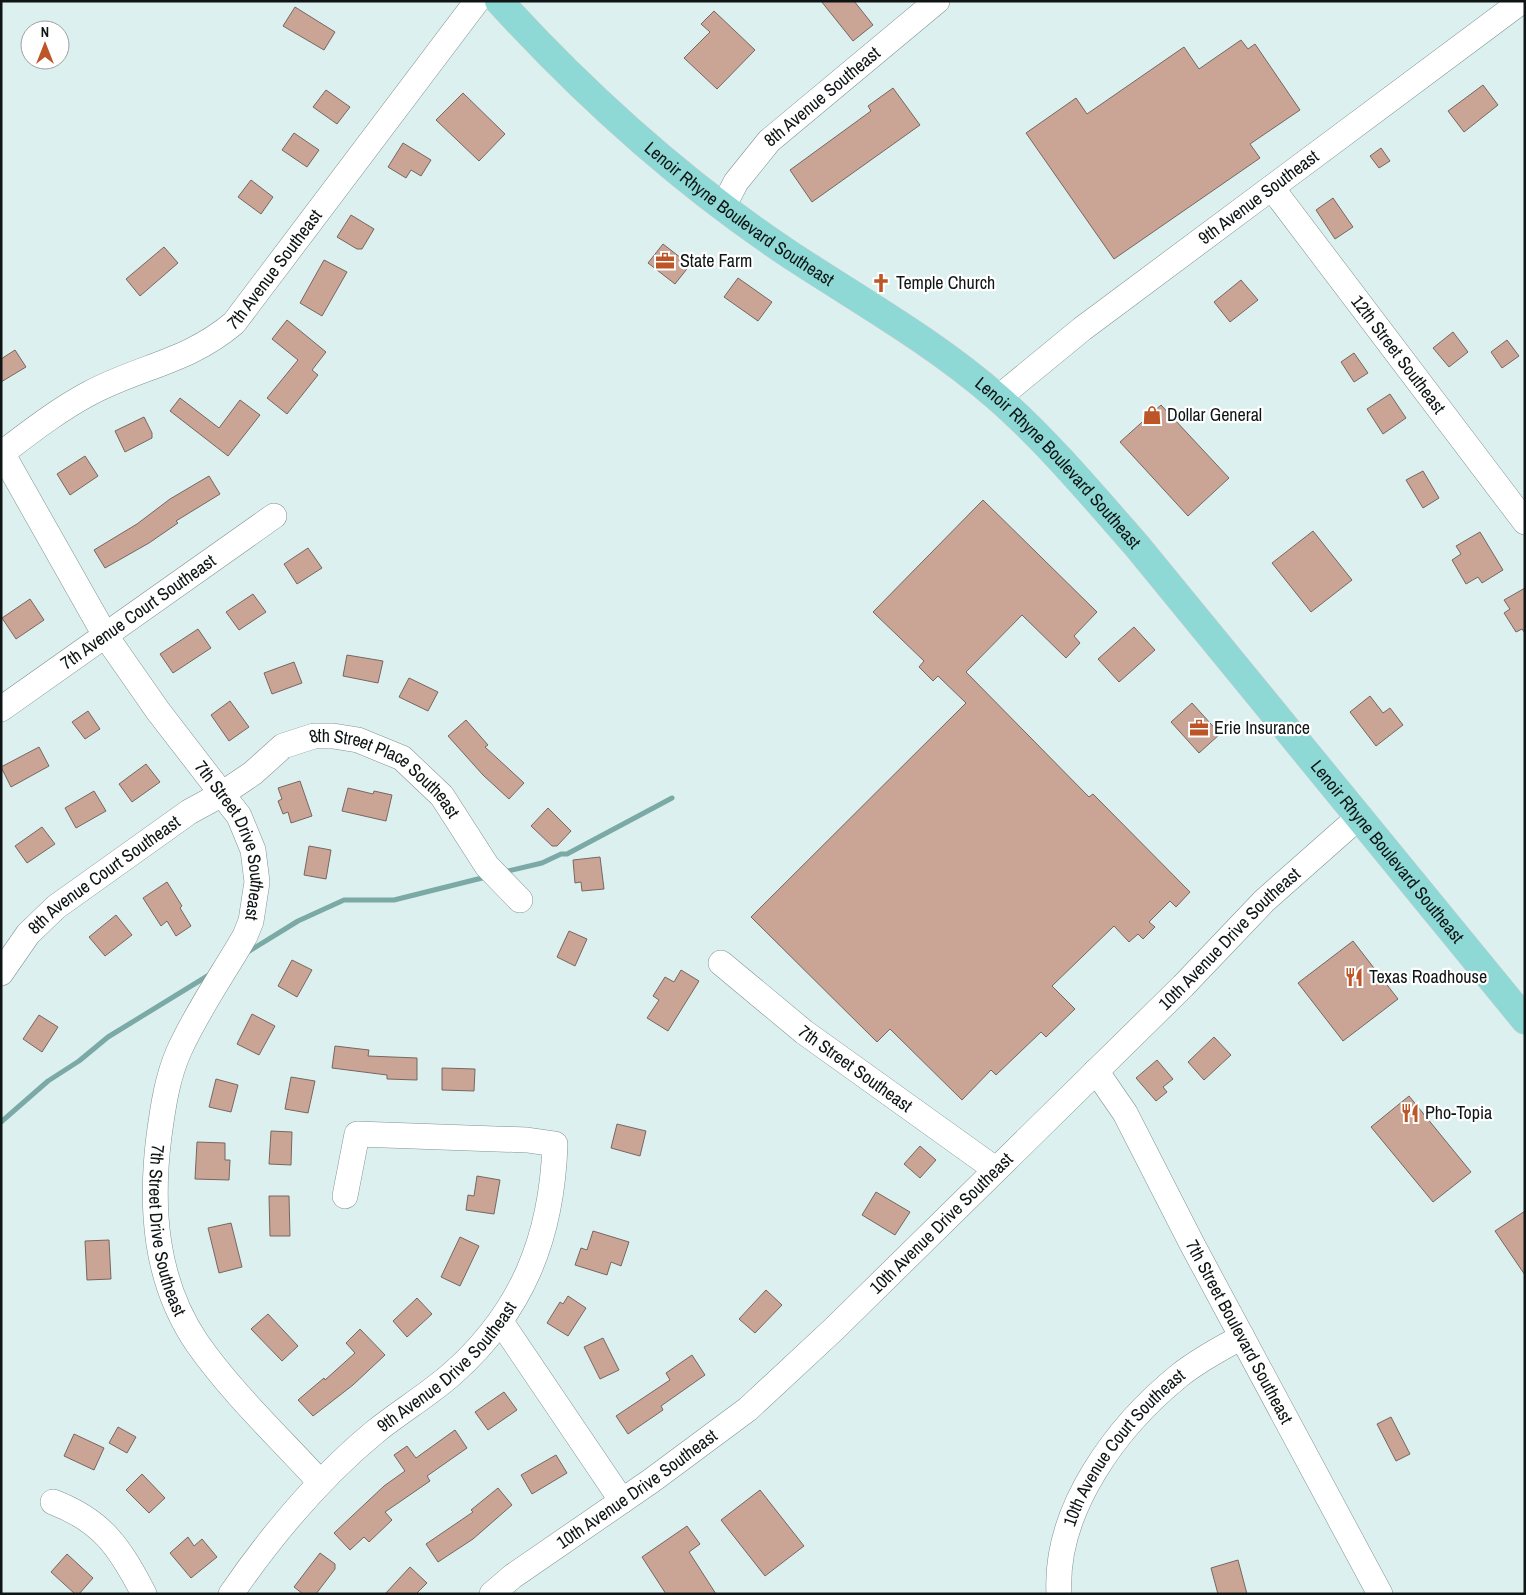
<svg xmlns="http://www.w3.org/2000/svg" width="1526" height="1595" viewBox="0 0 1526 1595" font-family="'Archivo Narrow',sans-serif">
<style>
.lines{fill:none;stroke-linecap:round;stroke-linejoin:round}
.stream{stroke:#7aa9a6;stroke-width:5}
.building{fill:#caa495;stroke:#776761}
.minor-casing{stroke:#809392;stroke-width:26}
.major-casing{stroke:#cacccb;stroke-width:29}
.minor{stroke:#fff;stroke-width:25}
.major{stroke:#8ed9d6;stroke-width:28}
.labels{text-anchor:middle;stroke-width:4.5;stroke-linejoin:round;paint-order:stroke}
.street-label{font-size:18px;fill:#0e1514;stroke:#fff}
.poi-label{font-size:18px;fill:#0e1514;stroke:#fff;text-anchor:start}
</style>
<rect width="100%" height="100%" fill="#dcf0ef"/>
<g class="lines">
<g class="stream">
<polyline points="504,872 542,863 561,854 567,854 672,798"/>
<polyline points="246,953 298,921 344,900 394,900 486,877"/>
<polyline points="1,1122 48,1081 79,1061 108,1037 209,975"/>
</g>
</g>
<g class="building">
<polygon points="821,1 854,1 873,25 853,41"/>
<polygon points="295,7 335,32 324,50 283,26"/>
<polygon points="714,11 755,50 717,89 684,58 710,32 701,24"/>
<polygon points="1241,40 1248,49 1255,44 1300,110 1250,144 1260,158 1114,259 1026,133 1076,98 1087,114 1184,47 1199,69"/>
<polygon points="1483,85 1498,105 1464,132 1448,111"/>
<polygon points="893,88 920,125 812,202 790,170 871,111 868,106"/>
<polygon points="326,90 350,107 337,124 313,107"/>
<polygon points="463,93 505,134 479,161 436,120"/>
<polygon points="294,133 319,150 307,167 282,150"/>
<polygon points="403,143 431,160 421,176 411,170 406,178 388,167"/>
<polygon points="1381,148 1390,161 1379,168 1370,156"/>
<polygon points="251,180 273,197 261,214 238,197"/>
<polygon points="1333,198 1353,227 1335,239 1316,210"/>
<polygon points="351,215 374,229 362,249 357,249 337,237"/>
<polygon points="663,244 690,265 675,284 648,263"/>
<polygon points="164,247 178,263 140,296 126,279"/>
<polygon points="324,260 347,272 322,316 300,303"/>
<polygon points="738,278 772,302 758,321 724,297"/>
<polygon points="1241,280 1258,300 1230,322 1214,302"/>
<polygon points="287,320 326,352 312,370 318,375 287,414 267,398 298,360 272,339"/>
<polygon points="1453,332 1468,352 1449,367 1433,348"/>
<polygon points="1507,340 1519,356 1502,368 1491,352"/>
<polygon points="15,350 26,367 1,382 1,359"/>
<polygon points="1354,353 1368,373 1354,382 1341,362"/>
<polygon points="1390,394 1406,418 1383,434 1367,409"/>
<polygon points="180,398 219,428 240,400 260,415 228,456 170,411"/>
<polygon points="1161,405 1229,478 1188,516 1120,442"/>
<polygon points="144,417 152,433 152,438 125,452 115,431"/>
<polygon points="85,456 98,476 70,495 57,474"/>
<polygon points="1423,471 1439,498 1423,508 1406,480"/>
<polygon points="209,476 220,494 176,521 178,523 149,543 105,568 94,550 137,524 170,499"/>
<polygon points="983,500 1097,612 1074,636 1080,643 1066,658 1022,615 966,672 1089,797 1093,794 1190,892 1176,907 1170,901 1149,922 1155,927 1143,939 1138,934 1129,942 1114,926 1052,986 1075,1009 1046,1037 1041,1032 996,1075 991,1070 962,1100 890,1029 877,1042 751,917 966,703 938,676 933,681 919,667 924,661 873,612"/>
<polygon points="1313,531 1352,580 1311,612 1272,563"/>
<polygon points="1480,532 1503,570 1482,583 1478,577 1466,584 1452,560 1461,554 1456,546"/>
<polygon points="308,548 322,568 297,584 284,564"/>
<polygon points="1525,588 1525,633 1522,629 1516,632 1504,613 1510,609 1504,600"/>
<polygon points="253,594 266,612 239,630 226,612"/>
<polygon points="30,599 44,620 16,639 2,618"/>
<polygon points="1134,627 1155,650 1119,682 1098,659"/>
<polygon points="198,629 211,648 173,673 160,654"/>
<polygon points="347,655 383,661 378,683 343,676"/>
<polygon points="294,662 302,683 272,694 264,673"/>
<polygon points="409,678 438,692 428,711 399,697"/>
<polygon points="1370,696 1383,713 1390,708 1403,725 1376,746 1350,712"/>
<polygon points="230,701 249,727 229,741 211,715"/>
<polygon points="1192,703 1220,734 1199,753 1171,722"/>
<polygon points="88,711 100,729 85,739 72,722"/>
<polygon points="466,720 488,745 485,747 524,783 509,799 483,775 448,736"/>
<polygon points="39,747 49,766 11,787 1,767"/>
<polygon points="146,764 160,782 132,802 119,784"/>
<polygon points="300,781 312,816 291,823 288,812 283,814 278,801 282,799 278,788"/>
<polygon points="348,788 373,794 374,791 392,795 386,821 342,811"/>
<polygon points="94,791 106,811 76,828 65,808"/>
<polygon points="548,808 571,831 557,846 552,846 531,826"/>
<polygon points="42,827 55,844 27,863 15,846"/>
<polygon points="309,846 331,850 326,879 304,875"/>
<polygon points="600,857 604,889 582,891 581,882 575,883 573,860"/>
<polygon points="167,882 182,906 180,908 191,926 176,936 167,921 161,926 143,898"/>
<polygon points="116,915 132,935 105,956 89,937"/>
<polygon points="569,931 587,939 575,966 557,957"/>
<polygon points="1353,941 1398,999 1343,1041 1298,983"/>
<polygon points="292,960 312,970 297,997 278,986"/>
<polygon points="681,970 699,981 668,1031 647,1018 659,1000 653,996 665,977 674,982"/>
<polygon points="252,1014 275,1026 259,1055 237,1044"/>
<polygon points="39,1015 58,1027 42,1052 23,1039"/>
<polygon points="1214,1037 1231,1055 1204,1080 1188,1062"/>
<polygon points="335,1046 369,1050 368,1056 417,1058 417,1080 387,1079 387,1075 332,1068"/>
<polygon points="1157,1060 1173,1079 1163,1087 1167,1092 1156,1101 1136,1078"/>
<polygon points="442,1068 475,1069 474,1091 442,1090"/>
<polygon points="291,1077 315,1081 308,1113 285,1109"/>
<polygon points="216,1079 238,1085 231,1112 209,1107"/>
<polygon points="1409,1096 1471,1172 1433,1202 1371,1127"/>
<polygon points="617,1124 646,1131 640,1156 611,1148"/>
<polygon points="271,1131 292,1132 291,1165 269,1164"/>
<polygon points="197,1142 225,1143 225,1160 230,1160 229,1180 195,1179"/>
<polygon points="920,1146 936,1160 920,1178 904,1164"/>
<polygon points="477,1176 500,1180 494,1214 466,1210 468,1195 474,1196"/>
<polygon points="876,1192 910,1212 895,1235 862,1215"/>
<polygon points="269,1196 289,1196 290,1236 270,1236"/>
<polygon points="1525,1211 1525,1275 1495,1231"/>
<polygon points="231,1223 242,1267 219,1273 208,1228"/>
<polygon points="593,1231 629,1242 621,1266 611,1262 607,1275 575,1265 581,1248 587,1250"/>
<polygon points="460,1237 479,1246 460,1286 441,1277"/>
<polygon points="109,1240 111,1279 87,1280 85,1241"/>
<polygon points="766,1290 782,1305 755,1333 739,1319"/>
<polygon points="568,1296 586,1308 568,1336 547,1323 560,1302 563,1304"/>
<polygon points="417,1298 432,1314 407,1337 393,1321"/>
<polygon points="268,1314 298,1346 282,1361 251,1329"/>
<polygon points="360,1329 385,1355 353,1385 313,1416 298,1400 324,1378 325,1380 355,1353 346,1343"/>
<polygon points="603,1338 619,1370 600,1379 584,1347"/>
<polygon points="692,1355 705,1375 661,1406 663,1410 628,1434 616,1416 670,1380 666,1373"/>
<polygon points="504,1392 517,1410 488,1430 475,1412"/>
<polygon points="1391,1417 1410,1454 1396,1461 1377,1424"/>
<polygon points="118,1427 136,1437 127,1453 109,1443"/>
<polygon points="455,1430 467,1448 427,1476 430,1481 385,1512 392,1520 369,1542 364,1537 350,1550 334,1533 384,1486 405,1471 394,1455 407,1446 416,1458"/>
<polygon points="74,1434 104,1448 94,1470 64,1456"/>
<polygon points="556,1455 567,1473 532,1494 521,1475"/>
<polygon points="142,1474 165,1498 149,1513 126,1490"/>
<polygon points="498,1488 512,1505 473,1539 438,1562 426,1544 473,1512 471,1510"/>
<polygon points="760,1490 804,1546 765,1576 721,1520"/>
<polygon points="687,1526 700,1544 689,1552 716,1594 666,1594 642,1557"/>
<polygon points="188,1537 194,1546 202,1539 217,1557 191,1578 170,1553"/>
<polygon points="320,1553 335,1564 335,1569 316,1594 303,1594 294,1587"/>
<polygon points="67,1554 93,1578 79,1594 75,1594 51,1572"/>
<polygon points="1238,1560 1247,1594 1218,1594 1211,1568"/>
<polygon points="410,1567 427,1583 416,1594 385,1594"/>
</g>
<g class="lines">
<g class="minor-casing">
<g id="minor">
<path id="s1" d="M1272 188 1525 522"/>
<path id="s2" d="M723 207 736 182 769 141 937 1"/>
<path id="s3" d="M998 398 1082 329 1522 1"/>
<path id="s4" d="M2 453 105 635 158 711 239 816 253 850 257 882 251 921 245 936C223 974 197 1011 179 1051 167 1078 163 1107 159 1136 150 1208 155 1281 197 1343 232 1393 279 1437 320 1482"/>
<path id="s5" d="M1 454C30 432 58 410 90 393 141 366 188 362 234 323L477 1"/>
<path id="s6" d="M1 709 274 516"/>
<path id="s7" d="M721 963 804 1032 995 1169"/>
<path id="s8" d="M1 973 28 934 56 907 189 812 222 794 253 773 283 746 314 736H333L358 740 402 758 442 796 487 866 520 900"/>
<path id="s9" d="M1096 1071 1125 1113 1192 1244 1380 1594"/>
<polyline points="501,1322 622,1501"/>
<path d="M53 1502C103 1521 120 1548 144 1594"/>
<path id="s10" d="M231 1594C273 1533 319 1478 376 1431 401 1411 428 1395 452 1374 522 1312 552 1238 555 1144L527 1140 357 1134 345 1196"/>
<path id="s11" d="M492 1594 513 1576 651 1481 748 1409 834 1329 1183 986 1264 901 1360 816"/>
<path id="s12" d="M1059 1594C1054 1509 1118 1425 1180 1375 1199 1360 1221 1348 1242 1337"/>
</g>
</g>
<g class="major-casing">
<g id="major">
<path id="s13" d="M499 1C584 94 684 184 789 254 859 300 934 342 998 398 1047 441 1094 497 1137 546L1525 1020"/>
</g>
</g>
<use href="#minor" class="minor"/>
<use href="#major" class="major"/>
</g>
<defs>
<g id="office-bare" transform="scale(1.5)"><path d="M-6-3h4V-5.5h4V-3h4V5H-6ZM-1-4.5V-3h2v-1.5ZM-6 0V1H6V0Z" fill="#bc5629" stroke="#fff" stroke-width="2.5" paint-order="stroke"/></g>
<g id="church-bare" transform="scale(1.5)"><path d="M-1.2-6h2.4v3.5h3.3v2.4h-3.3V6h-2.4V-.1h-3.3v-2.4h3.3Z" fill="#bc5629" stroke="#fff" stroke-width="2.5" paint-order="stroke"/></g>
<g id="shop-bare" transform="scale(1.5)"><path d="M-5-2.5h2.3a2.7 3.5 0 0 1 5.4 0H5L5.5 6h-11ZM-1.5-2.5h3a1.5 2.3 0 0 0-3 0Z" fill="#bc5629" stroke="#fff" stroke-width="2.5" paint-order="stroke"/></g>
<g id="restaurant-bare" transform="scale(1.5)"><path d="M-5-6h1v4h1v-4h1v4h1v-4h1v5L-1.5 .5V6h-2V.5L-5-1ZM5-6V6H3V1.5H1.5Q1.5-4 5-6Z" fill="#bc5629" stroke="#fff" stroke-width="2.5" paint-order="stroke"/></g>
</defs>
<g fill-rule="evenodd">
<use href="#office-bare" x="665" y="261"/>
<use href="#church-bare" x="881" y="283"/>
<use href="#shop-bare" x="1152" y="415"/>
<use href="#office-bare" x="1199" y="728"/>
<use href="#restaurant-bare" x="1354" y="977"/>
<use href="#restaurant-bare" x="1410" y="1113"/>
</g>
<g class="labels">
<g class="street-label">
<text dy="6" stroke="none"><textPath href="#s2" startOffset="150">8th Avenue Southeast</textPath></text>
<text dy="6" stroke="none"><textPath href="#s3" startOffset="329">9th Avenue Southeast</textPath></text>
<text dy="6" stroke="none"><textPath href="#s13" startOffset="322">Lenoir Rhyne Boulevard Southeast</textPath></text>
<text dy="6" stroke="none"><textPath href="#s5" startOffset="336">7th Avenue Southeast</textPath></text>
<text dy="6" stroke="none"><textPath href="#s1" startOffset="209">12th Street Southeast</textPath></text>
<text dy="6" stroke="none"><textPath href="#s13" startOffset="728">Lenoir Rhyne Boulevard Southeast</textPath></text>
<text dy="6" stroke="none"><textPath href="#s6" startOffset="168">7th Avenue Court Southeast</textPath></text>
<text dy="6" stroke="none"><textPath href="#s8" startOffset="481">8th Street Place Southeast</textPath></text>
<text dy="6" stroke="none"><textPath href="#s4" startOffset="455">7th Street Drive Southeast</textPath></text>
<text dy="6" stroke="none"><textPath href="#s13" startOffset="1238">Lenoir Rhyne Boulevard Southeast</textPath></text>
<text dy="6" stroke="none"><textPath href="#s8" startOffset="144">8th Avenue Court Southeast</textPath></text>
<text dy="6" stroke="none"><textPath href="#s11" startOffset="989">10th Avenue Drive Southeast</textPath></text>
<text dy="6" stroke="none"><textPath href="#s7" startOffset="171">7th Street Southeast</textPath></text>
<text dy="6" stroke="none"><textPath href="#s11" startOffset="584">10th Avenue Drive Southeast</textPath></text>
<text dy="6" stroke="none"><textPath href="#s4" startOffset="875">7th Street Drive Southeast</textPath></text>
<text dy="6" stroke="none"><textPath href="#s9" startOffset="298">7th Street Boulevard Southeast</textPath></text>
<text dy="6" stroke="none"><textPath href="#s10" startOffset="315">9th Avenue Drive Southeast</textPath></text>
<text dy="6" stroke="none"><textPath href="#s12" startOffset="166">10th Avenue Court Southeast</textPath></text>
<text dy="6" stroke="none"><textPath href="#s11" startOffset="179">10th Avenue Drive Southeast</textPath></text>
</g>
<g class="poi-label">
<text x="680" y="267">State Farm</text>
<text x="896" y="289">Temple Church</text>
<text x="1167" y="421">Dollar General</text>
<text x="1214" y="734">Erie Insurance</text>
<text x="1369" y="983">Texas Roadhouse</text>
<text x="1425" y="1119">Pho-Topia</text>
</g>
</g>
<rect width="1526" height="1595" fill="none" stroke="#0e1514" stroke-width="5"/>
<g transform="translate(45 45)"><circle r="24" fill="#ffffff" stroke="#9fa1a1"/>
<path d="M0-4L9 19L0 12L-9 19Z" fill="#bc5629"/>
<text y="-8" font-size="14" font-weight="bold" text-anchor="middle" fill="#0e1514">N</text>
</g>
</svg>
